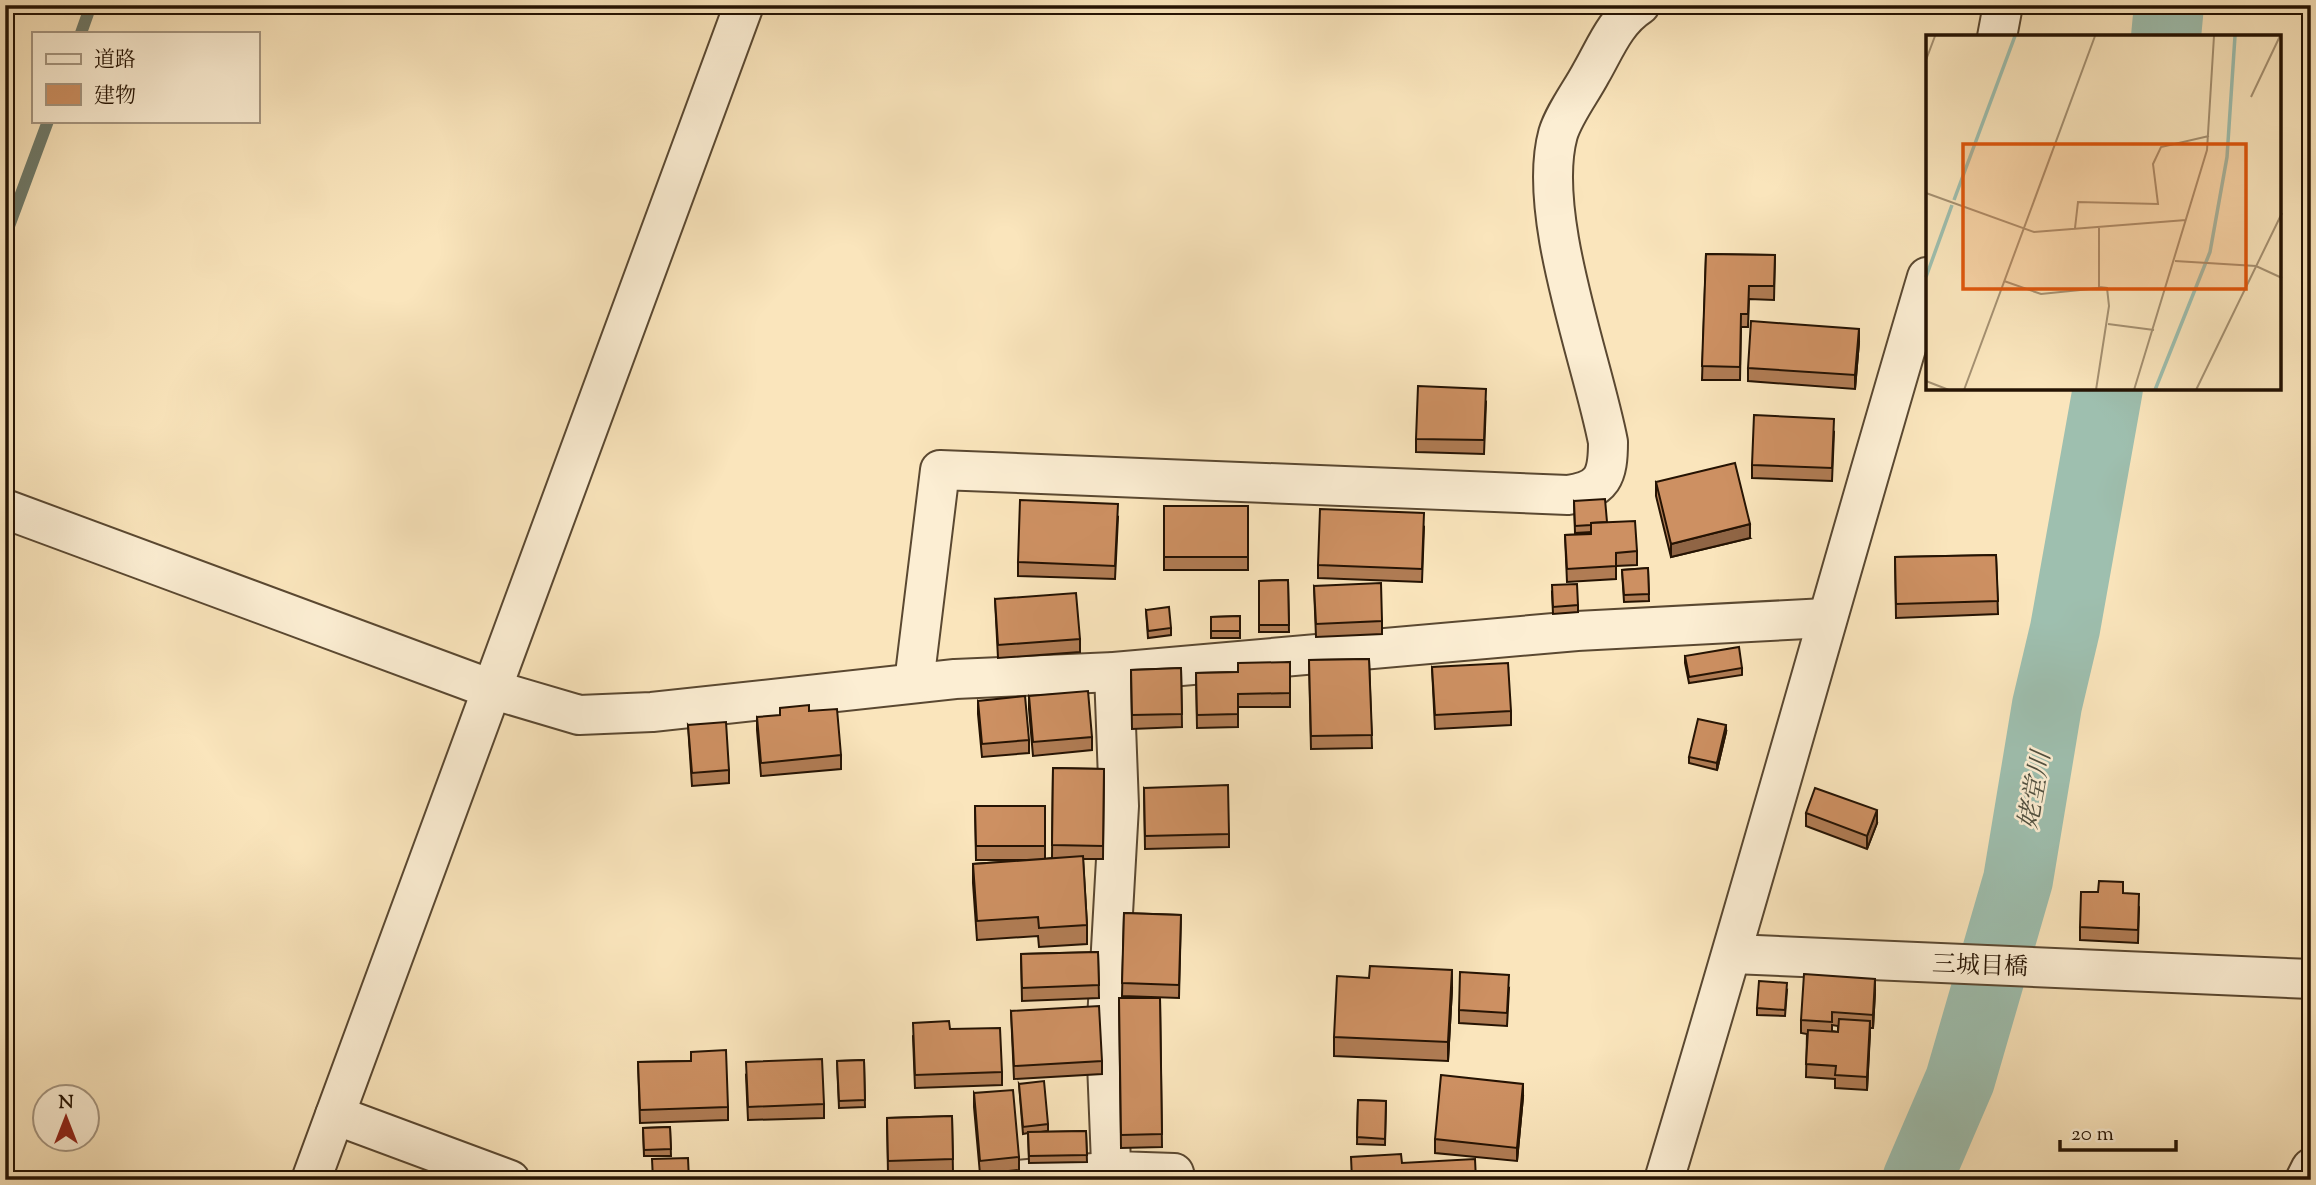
<svg xmlns="http://www.w3.org/2000/svg" width="2316" height="1185" viewBox="0 0 2316 1185" font-family="'Sorts Mill Goudy','Noto Serif JP',serif">
<style>
.lines{fill:none;stroke-linecap:round;stroke-linejoin:round}
.stream{stroke:#6e7a6a;stroke-width:12}
.river{stroke:#9ebfaf;stroke-width:70}
.minor-casing{stroke:#5a4831;stroke-width:42}
.tertiary-casing{stroke:#5a4831;stroke-width:42}
.minor{stroke:#fceed3;stroke-width:38}
.tertiary{stroke:#fceed3;stroke-width:38}
.wall{fill:#b07c54;stroke:#251303;stroke-width:2;fill-rule:evenodd}
.shaded-wall{fill:#906545;stroke:#251303;stroke-width:2}
.building{fill:#cd9062;stroke:#251303;stroke-width:2}
.labels{text-anchor:middle;stroke-width:5;stroke-linejoin:round;paint-order:stroke}
.street-label{font-size:24px;fill:#251303;stroke:#fceed3}
.water-label{font-size:26px;font-style:italic;fill:#4f4f3f;stroke:#fceed3}
.inset-river{fill:none;stroke:#9ebfaf;stroke-width:3.5}
.inset-road{fill:none;stroke:#a59172;stroke-width:2}
.view{fill:#de560c;fill-opacity:0.15;stroke:#de560c;stroke-width:3.5}
.inset-edge{fill:none;stroke:#251303;stroke-width:3.5}
</style>
<rect width="100%" height="100%" fill="#fae5bc"/>
<filter id="stains"><feTurbulence type="fractalNoise" baseFrequency=".00286" numOctaves="4"/><feColorMatrix values="0 0 0 0 .2 0 0 0 0 .09 0 0 0 0 .02 0 0 0 .5 -.17"/></filter>
<radialGradient id="worn" r=".72"><stop offset=".6" stop-color="#630" stop-opacity="0"/><stop offset="1" stop-color="#630" stop-opacity=".3"/></radialGradient>
<g class="lines">
<g class="stream">
<polyline points="81,33 91,5"/>
<polyline points="5,237 48,121"/>
</g>
<g class="river">
<polyline points="2166,37 2169,5"/>
<polyline points="1917,1180 1960,1080 2018,880 2047,705 2065,629 2108,388"/>
</g>
<g class="minor-casing">
<g id="minor">
<polyline points="5,509 491,689 579,715 652,712 955,679 1114,672 1577,631 1826,618"/>
<polyline points="1114,672 1119,806 1106,1038 1111,1163 1116,1171 1174,1173 1176,1180"/>
<path d="M914 683 940 470 1568 495C1603 490 1608 476 1608 442 1592 359 1536 214 1558 134 1564 114 1581 92 1591 73 1605 49 1615 21 1640 5"/>
<polyline points="1733,954 2311,979"/>
<polyline points="335,1115 510,1180"/>
<polyline points="311,1180 744,5"/>
<polyline points="1016,1180 1116,1171"/>
<polyline points="2305,1180 2311,1168"/>
</g>
</g>
<g class="tertiary-casing">
<g id="tertiary">
<polyline points="1997,37 2003,5"/>
<path d="M1664 1180C1755 880 1838 577 1927 277"/>
</g>
</g>
<use href="#minor" class="minor"/>
<use href="#tertiary" class="tertiary"/>
</g>
<g class="wall">
<polygon points="1706,254 1775,255 1774,300 1749,299 1748,327 1741,327 1740,380 1702,380"/>
<polygon points="1859,342 1855,389 1748,381 1748,368"/>
<polygon points="1486,402 1484,454 1416,452 1416,439"/>
<polygon points="1834,432 1832,481 1752,478 1752,465"/>
<polygon points="1656,482 1750,538 1671,557 1656,496"/>
<polygon points="1574,501 1607,522 1637,551 1637,565 1616,566 1616,579 1567,582 1565,535 1591,534 1591,532 1575,533"/>
<rect x="1164" y="506" width="84" height="64"/>
<polygon points="1118,517 1115,579 1018,576 1018,562"/>
<polygon points="1424,527 1422,582 1318,578 1318,565"/>
<polygon points="1996,555 1998,614 1896,618 1895,557"/>
<polygon points="1648,568 1649,601 1624,602 1622,570"/>
<polygon points="1288,580 1289,632 1259,632 1259,581"/>
<polygon points="1314,586 1382,621 1382,634 1316,637"/>
<polygon points="1552,592 1578,605 1578,612 1553,614"/>
<polygon points="995,599 1080,639 1080,652 998,658"/>
<polygon points="1146,610 1171,628 1171,635 1148,638"/>
<polygon points="1240,616 1240,638 1211,638 1211,617"/>
<polygon points="1685,656 1742,668 1742,675 1689,683 1685,663"/>
<polygon points="1369,659 1372,748 1311,749 1309,660"/>
<polygon points="1290,662 1290,707 1238,707 1238,727 1197,728 1196,673 1238,672"/>
<polygon points="1432,667 1511,711 1511,725 1435,729"/>
<polygon points="1181,668 1182,727 1132,729 1131,670"/>
<polygon points="1029,696 1092,737 1092,750 1033,756 1029,709"/>
<polygon points="978,701 1029,740 1029,753 982,757 978,714"/>
<polygon points="757,717 841,755 841,769 761,776 757,730"/>
<polygon points="688,725 729,770 729,783 692,786"/>
<polygon points="1726,732 1717,770 1689,763 1689,757"/>
<polygon points="1053,768 1104,769 1103,859 1083,859 1087,925 1087,944 1039,947 1038,936 977,940 973,883 973,864 1032,860 976,860 975,806 1045,806 1045,859 1052,858"/>
<polygon points="1144,788 1229,834 1229,847 1145,849"/>
<polygon points="1806,813 1877,823 1867,849 1806,826"/>
<polygon points="2123,893 2139,907 2138,943 2080,940 2080,927"/>
<polygon points="1124,913 1181,915 1179,998 1122,996"/>
<polygon points="1098,952 1099,998 1022,1001 1021,954"/>
<polygon points="1509,988 1507,1026 1459,1023 1459,1010"/>
<polygon points="1452,989 1448,1061 1334,1056 1334,1037"/>
<polygon points="1787,990 1785,1016 1757,1015 1757,1008"/>
<path d="M1875 992 1873 1028H1870L1867 1090 1835 1088V1079L1806 1077 1807 1034 1801 1033V1020ZM1832 1025 1838 1026V1032L1832 1031Z"/>
<polygon points="1119,998 1160,998 1162,1147 1121,1148"/>
<polygon points="1011,1011 1102,1061 1102,1074 1014,1079"/>
<polygon points="950,1029 1002,1072 1002,1085 915,1088 913,1036"/>
<polygon points="864,1060 865,1107 839,1108 837,1061"/>
<polygon points="691,1061 728,1107 728,1120 640,1123 638,1062"/>
<polygon points="746,1075 824,1104 824,1118 748,1120"/>
<polygon points="1019,1084 1048,1124 1048,1131 1041,1132 1086,1131 1087,1162 1029,1163 1028,1133 1023,1134"/>
<polygon points="974,1093 1019,1157 1019,1170 980,1174 974,1107"/>
<polygon points="1523,1097 1517,1161 1435,1153 1435,1139"/>
<polygon points="1358,1100 1386,1101 1385,1145 1357,1144"/>
<polygon points="952,1116 953,1173 888,1174 887,1118"/>
<polygon points="670,1127 671,1156 644,1156 643,1128"/>
</g>
<g class="shaded-wall">
<polygon points="1859,329 1859,342 1855,389 1855,375"/>
<polygon points="1750,524 1750,538 1671,557 1671,544"/>
<polygon points="1726,725 1726,732 1717,770 1717,763"/>
<polygon points="1877,810 1877,823 1867,849 1867,836"/>
<polygon points="1452,970 1452,989 1448,1061 1448,1042"/>
<polygon points="1875,979 1875,992 1873,1028 1873,1015"/>
<polygon points="1870,1021 1870,1034 1867,1090 1867,1077"/>
<polygon points="1523,1084 1523,1097 1517,1161 1517,1148"/>
</g>
<g class="building">
<polygon points="1706,254 1775,255 1774,286 1749,286 1748,314 1741,314 1740,367 1702,366"/>
<polygon points="1751,321 1859,329 1855,375 1748,368"/>
<polygon points="1418,386 1486,389 1484,440 1416,439"/>
<polygon points="1754,415 1834,419 1832,468 1752,465"/>
<polygon points="1735,463 1750,524 1671,544 1656,482"/>
<polygon points="1605,499 1607,522 1591,523 1591,525 1575,526 1574,501"/>
<polygon points="1020,500 1118,504 1115,566 1018,562"/>
<rect x="1164" y="506" width="84" height="51"/>
<polygon points="1320,509 1424,513 1422,569 1318,565"/>
<polygon points="1635,521 1637,551 1616,553 1616,566 1567,569 1565,535 1591,534 1591,523"/>
<polygon points="1996,555 1998,601 1896,604 1895,557"/>
<polygon points="1648,568 1649,594 1624,595 1622,570"/>
<polygon points="1288,580 1289,625 1259,625 1259,581"/>
<polygon points="1381,583 1382,621 1316,624 1314,586"/>
<polygon points="1577,584 1578,605 1553,607 1552,585"/>
<polygon points="1076,593 1080,639 998,645 995,599"/>
<polygon points="1169,607 1171,628 1148,631 1146,610"/>
<polygon points="1240,616 1240,631 1211,631 1211,617"/>
<polygon points="1739,647 1742,668 1689,677 1685,656"/>
<polygon points="1369,659 1372,735 1311,736 1309,660"/>
<polygon points="1290,662 1290,693 1238,694 1238,714 1197,715 1196,673 1238,672 1238,663"/>
<polygon points="1508,663 1511,711 1435,715 1432,667"/>
<polygon points="1181,668 1182,714 1132,715 1131,670"/>
<polygon points="1088,691 1092,737 1033,742 1029,696"/>
<polygon points="1025,696 1029,740 982,744 978,701"/>
<polygon points="809,705 809,711 837,709 841,755 761,763 757,717 780,715 780,708"/>
<polygon points="1698,719 1726,725 1717,763 1689,757"/>
<polygon points="726,722 729,770 692,773 688,725"/>
<polygon points="1053,768 1104,769 1103,846 1052,845"/>
<polygon points="1228,785 1229,834 1145,836 1144,788"/>
<polygon points="1815,788 1877,810 1867,836 1806,813"/>
<polygon points="975,806 1045,806 1045,846 976,846"/>
<polygon points="1083,856 1087,925 1039,928 1038,917 977,921 973,864"/>
<polygon points="2099,881 2123,882 2123,893 2139,894 2138,930 2080,927 2081,892 2098,892"/>
<polygon points="1124,913 1181,915 1179,985 1122,983"/>
<polygon points="1098,952 1099,985 1022,988 1021,954"/>
<polygon points="1370,966 1452,970 1448,1042 1334,1037 1337,976 1369,978"/>
<polygon points="1460,972 1509,975 1507,1013 1459,1010"/>
<polygon points="1804,974 1875,979 1873,1015 1832,1012 1832,1022 1801,1020"/>
<polygon points="1759,981 1787,983 1785,1010 1757,1008"/>
<polygon points="1119,998 1160,998 1162,1134 1121,1135"/>
<polygon points="1099,1006 1102,1061 1014,1066 1011,1011"/>
<polygon points="1839,1019 1870,1021 1867,1077 1835,1075 1836,1066 1806,1064 1808,1030 1838,1032"/>
<polygon points="949,1021 950,1029 1000,1028 1002,1072 915,1075 913,1023"/>
<polygon points="726,1050 728,1107 640,1110 638,1062 691,1061 691,1052"/>
<polygon points="822,1059 824,1104 748,1107 746,1062"/>
<polygon points="864,1060 865,1100 839,1101 837,1061"/>
<polygon points="1441,1075 1523,1084 1517,1148 1435,1139"/>
<polygon points="1044,1081 1048,1124 1023,1127 1019,1084"/>
<polygon points="1013,1090 1019,1157 980,1161 974,1093"/>
<polygon points="1358,1100 1386,1101 1385,1139 1357,1137"/>
<polygon points="952,1116 953,1159 888,1161 887,1118"/>
<polygon points="670,1127 671,1149 644,1150 643,1128"/>
<polygon points="1086,1131 1087,1155 1029,1156 1028,1132"/>
<polygon points="1401,1154 1402,1163 1475,1159 1476,1180 1352,1180 1351,1157"/>
<polygon points="688,1158 689,1180 653,1180 652,1159"/>
</g>
<g class="labels">
<g class="street-label">
<text transform="translate(1980 965) rotate(2)" y="8">三城目橋</text>
</g>
<g class="water-label">
<text transform="translate(2034 790) rotate(-80)" y="9">姥堂川</text>
</g>
</g>
<g transform="translate(1926 35)">
<rect width="355" height="355" fill="#fae5bc"/>
<path class="inset-river" d="M28 165 89 1M0 242 26 170M229 355 284 217 301 122 309 1"/>
<path class="inset-road" d="M0 25 9 1M325 62 354 1M0 158 108 197 260 185M149 193 152 167 232 169 227 129 235 112 283 101M249 226 330 231 356 243M78 246 115 259 174 253M182 289 228 295M0 346 23 355M38 355 169 1M170 355 183 271 181 253 173 252V192M208 355 281 115 288 1M270 355 356 178"/>
<path class="view" d="M37 109H320V254H37Z"/>
<rect width="355" height="355" class="inset-edge"/>
</g>
<rect width="2316" height="1185" fill="none" stroke="#fae5bc" stroke-width="28"/>
<rect x="7" y="7" width="2302" height="1171" fill="none" stroke="#251303" stroke-width="3.5"/>
<rect x="14" y="14" width="2288" height="1157" fill="none" stroke="#251303" stroke-width="2"/>
<rect x="32" y="32" width="228" height="91" fill="#fceed3" stroke="#a69680" stroke-width="2"/>
<rect x="46" y="54" width="35" height="10" fill="#fceed3" stroke="#a69680" stroke-width="2"/>
<text x="94" y="66" font-size="21" fill="#251303">道路</text>
<rect x="46" y="84" width="35" height="21" fill="#cd9062" stroke="#a69680" stroke-width="2"/>
<text x="94" y="102" font-size="21" fill="#251303">建物</text>
<g transform="translate(66 1118)"><circle r="33" fill="#fceed3" stroke="#a69680" stroke-width="2"/>
<path d="M0-5L12 26L0 18L-12 26Z" fill="#8f2418"/>
<text y="-10" font-size="19" font-weight="bold" text-anchor="middle" fill="#251303">N</text>
</g>
<path d="M2060 1140v10h116v-10" fill="none" stroke="#251303" stroke-width="3.5"/>
<text x="2071" y="1140" font-size="21" fill="#251303" stroke="#fceed3" stroke-width="5" paint-order="stroke">20 m</text>
<rect width="100%" height="100%" filter="url(#stains)"/>
<rect width="100%" height="100%" fill="url(#worn)"/>
</svg>
